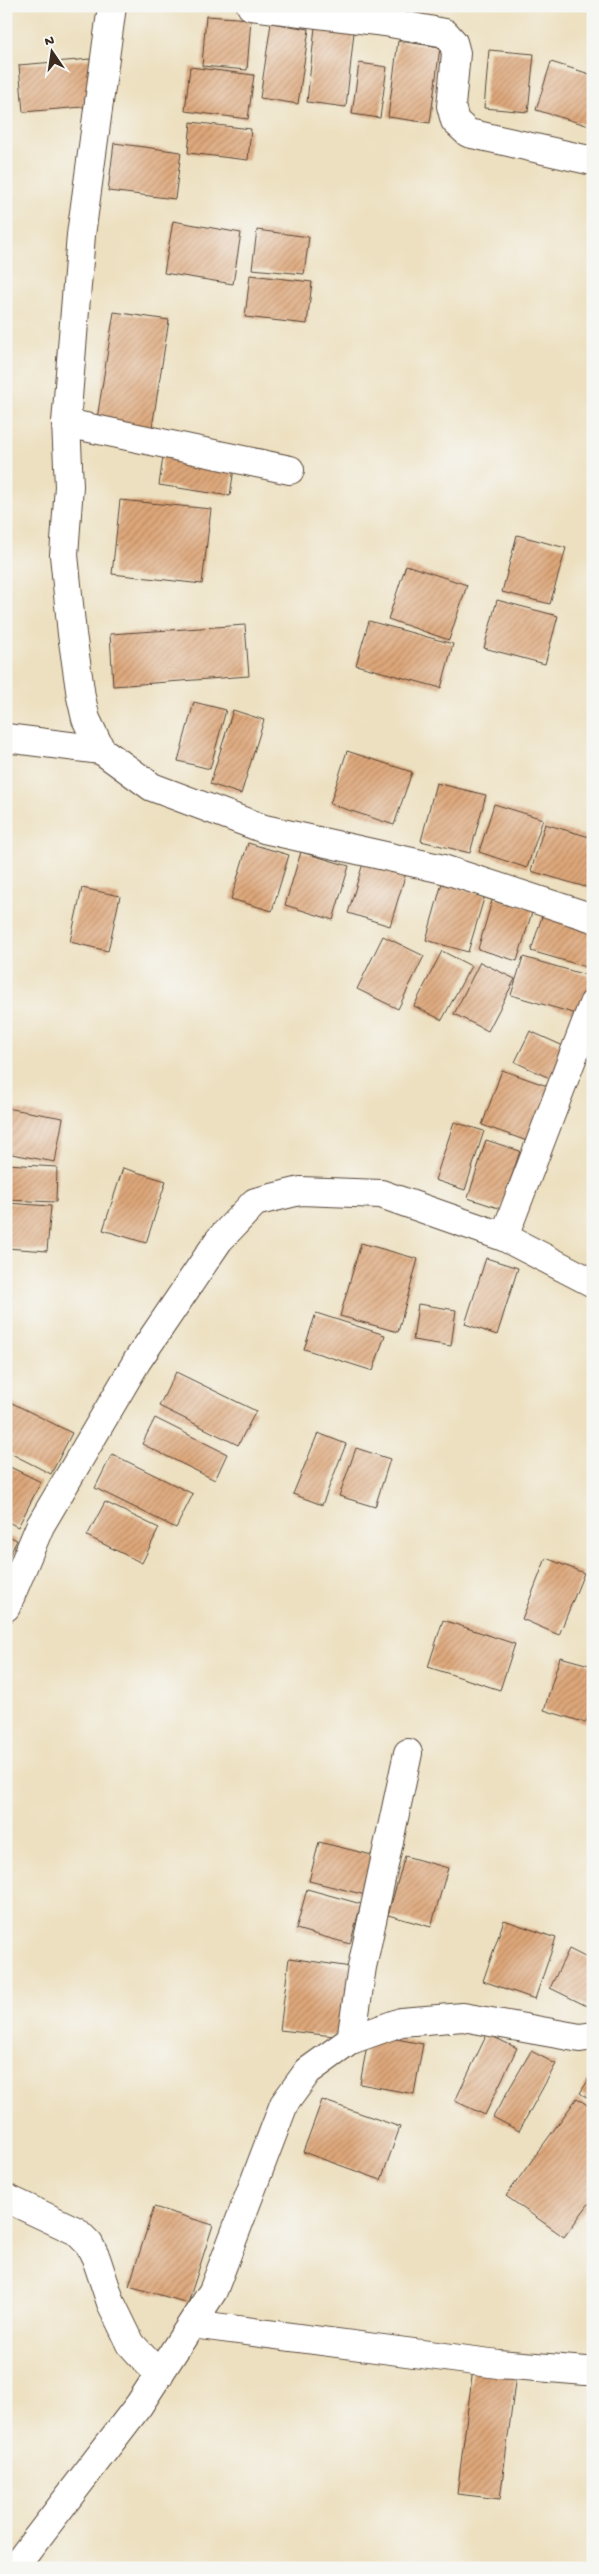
<svg xmlns="http://www.w3.org/2000/svg" width="599" height="2574" viewBox="0 0 599 2574" font-family="'Gochi Hand',sans-serif">
<style>
.building{fill:url(#building-hatch)}
.lines{fill:none;stroke-linecap:round;stroke-linejoin:round}
.minor-casing{stroke:#564536;stroke-width:30}
.minor{stroke:#fff;stroke-width:28}
</style>
<defs>
<pattern id="building-hatch" width="6" height="6" patternUnits="userSpaceOnUse" patternTransform="scale(1.25)"><rect width="6" height="6" fill="#dea77a"/><path d="M-1 1l2-2M0 6l6-6M5 7l2-2" fill="none" stroke="#b58863"/></pattern>
</defs>
<rect width="100%" height="100%" fill="#f6f6f2"/>
<filter id="ink" filterUnits="userSpaceOnUse"><feTurbulence type="fractalNoise" baseFrequency=".02" numOctaves="2"/><feDisplacementMap in="SourceGraphic" scale="10" xChannelSelector="R" yChannelSelector="G"/><feConvolveMatrix kernelMatrix="1 2 1 2 8 2 1 2 1" color-interpolation-filters="sRGB"/></filter>
<filter id="wash" filterUnits="userSpaceOnUse"><feTurbulence type="fractalNoise" baseFrequency=".0096" numOctaves="4" result="noise"/><feDisplacementMap in="SourceGraphic" scale="20" xChannelSelector="R" yChannelSelector="G"/><feGaussianBlur stdDeviation="1.12" result="paint"/><feColorMatrix in="noise" values="0 0 0 0 0 0 0 0 0 0 0 0 0 0 0 0 0 1.4 0 .05"/><feComposite in="paint" operator="in"/></filter>
<g filter="url(#wash)">
<rect width="100%" height="100%" fill="#ede0c0"/>
<g id="blocks">
<g class="building">
<polygon points="206,16 251,19 247,70 202,66"/>
<polygon points="271,23 309,29 298,104 260,98"/>
<polygon points="315,27 354,32 346,107 307,102"/>
<polygon points="398,41 440,47 430,123 388,117"/>
<polygon points="489,50 534,54 528,112 484,108"/>
<polygon points="90,59 94,106 23,112 19,65"/>
<polygon points="551,62 593,75 593,127 536,110"/>
<polygon points="359,63 387,67 380,118 352,114"/>
<polygon points="190,67 254,75 248,119 185,111"/>
<polygon points="191,122 251,129 248,160 188,153"/>
<polygon points="114,143 181,152 175,199 108,191"/>
<polygon points="173,221 241,233 233,284 164,273"/>
<polygon points="257,230 309,237 304,274 252,269"/>
<polygon points="250,275 312,282 307,324 245,317"/>
<polygon points="114,312 169,320 151,434 96,425"/>
<polygon points="164,450 235,461 230,496 159,485"/>
<polygon points="120,500 211,509 202,584 112,574"/>
<polygon points="517,535 566,548 550,604 502,592"/>
<polygon points="406,565 467,585 449,640 388,619"/>
<polygon points="497,600 558,616 545,664 484,648"/>
<polygon points="369,621 453,644 441,688 356,665"/>
<polygon points="245,625 249,676 113,686 110,634"/>
<polygon points="194,702 226,710 210,769 178,761"/>
<polygon points="233,710 264,720 241,794 210,784"/>
<polygon points="347,751 412,772 394,825 330,804"/>
<polygon points="436,783 486,795 470,853 421,841"/>
<polygon points="494,804 543,819 527,868 479,852"/>
<polygon points="545,824 593,838 593,874 589,888 531,871"/>
<polygon points="248,843 289,855 272,911 231,899"/>
<polygon points="301,852 349,866 333,920 285,905"/>
<polygon points="364,860 406,873 390,926 348,913"/>
<polygon points="592,880 593,880 593,894 588,892"/>
<polygon points="442,883 485,895 468,952 426,940"/>
<polygon points="82,888 120,896 108,951 70,942"/>
<polygon points="493,897 533,909 517,961 478,949"/>
<polygon points="543,913 593,928 593,969 531,951"/>
<polygon points="383,936 424,956 398,1009 357,989"/>
<polygon points="442,951 471,966 442,1020 414,1006"/>
<polygon points="523,957 593,977 593,986 583,1016 511,995"/>
<polygon points="480,962 515,979 488,1031 454,1014"/>
<polygon points="530,1031 570,1049 556,1081 515,1062"/>
<polygon points="502,1070 550,1087 530,1142 482,1125"/>
<polygon points="6,1108 63,1118 55,1162 6,1153"/>
<polygon points="454,1122 484,1131 465,1190 435,1180"/>
<polygon points="486,1140 520,1151 501,1209 468,1198"/>
<polygon points="6,1164 57,1167 56,1202 6,1200"/>
<polygon points="123,1168 166,1181 146,1243 103,1230"/>
<polygon points="6,1203 51,1206 47,1251 6,1248"/>
<polygon points="361,1243 418,1259 398,1332 340,1316"/>
<polygon points="486,1258 518,1268 497,1335 465,1324"/>
<polygon points="418,1304 456,1310 451,1346 413,1340"/>
<polygon points="316,1313 385,1335 373,1371 304,1349"/>
<polygon points="176,1372 256,1411 238,1445 159,1406"/>
<polygon points="10,1402 72,1433 51,1474 6,1451 6,1409"/>
<polygon points="155,1418 227,1454 215,1480 142,1444"/>
<polygon points="318,1433 346,1444 322,1505 293,1494"/>
<polygon points="356,1448 390,1459 375,1507 339,1496"/>
<polygon points="112,1454 193,1494 176,1528 95,1488"/>
<polygon points="6,1465 41,1482 18,1527 6,1521"/>
<polygon points="105,1502 159,1528 142,1563 87,1536"/>
<polygon points="6,1535 17,1540 6,1562"/>
<polygon points="546,1558 584,1573 559,1635 522,1619"/>
<polygon points="443,1620 515,1644 500,1690 428,1667"/>
<polygon points="560,1657 593,1666 593,1700 586,1723 544,1710"/>
<polygon points="319,1842 380,1857 370,1896 309,1881"/>
<polygon points="405,1856 448,1868 431,1927 388,1915"/>
<polygon points="307,1889 361,1904 350,1944 296,1929"/>
<polygon points="504,1920 556,1938 535,1999 483,1981"/>
<polygon points="569,1949 593,1961 593,2009 550,1988"/>
<polygon points="289,1958 351,1967 342,2037 280,2030"/>
<polygon points="369,2034 423,2044 414,2094 360,2084"/>
<polygon points="487,2034 517,2048 485,2115 455,2101"/>
<polygon points="531,2051 556,2064 519,2131 493,2117"/>
<polygon points="593,2073 593,2102 580,2093"/>
<polygon points="577,2098 593,2109 593,2198 564,2237 506,2196"/>
<polygon points="322,2100 400,2127 381,2180 303,2152"/>
<polygon points="154,2207 213,2225 188,2303 129,2286"/>
<polygon points="473,2369 516,2375 500,2499 457,2494"/>
</g>
</g>
</g>
<g filter="url(#ink)">
<use href="#blocks" fill-opacity="0" stroke="#564536" stroke-width="1"/>
<g class="lines">
<g class="minor-casing">
<g id="minor">
<polyline points="112,6 81,235 66,423 69,486 64,555 72,634 81,697 86,719 101,750 152,787 264,829 443,869 593,918"/>
<polyline points="251,6 385,22 445,33 453,42 456,53 451,106 455,121 468,133 593,161"/>
<polyline points="66,423 290,470"/>
<polyline points="6,738 101,750"/>
<polyline points="504,1237 593,1004"/>
<polyline points="6,1607 40,1526 137,1361 219,1240 255,1202 300,1191 381,1194 504,1237 593,1283"/>
<polyline points="351,2040 362,1967 408,1753"/>
<polyline points="6,2198 76,2231 89,2244 96,2258 111,2303 131,2344 159,2375"/>
<polyline points="192,2324 498,2364 586,2371"/>
<polyline points="14,2568 139,2405 213,2291 284,2104 308,2071 351,2040 401,2022 463,2017 580,2038 593,2036"/>
</g>
</g>
<use href="#minor" class="minor"/>
</g>
</g>
<rect width="599" height="2574" fill="none" stroke="#f6f6f2" stroke-width="25"/>
<g transform="translate(52 52) rotate(347)" stroke="#f6f6f2" stroke-width="4" paint-order="stroke">
<path d="M0-4L9 19L0 12L-9 19Z" fill="#3b2a1e"/>
<text y="-8" font-size="14" font-weight="bold" text-anchor="middle" fill="#3b2a1e">N</text>
</g>
</svg>
